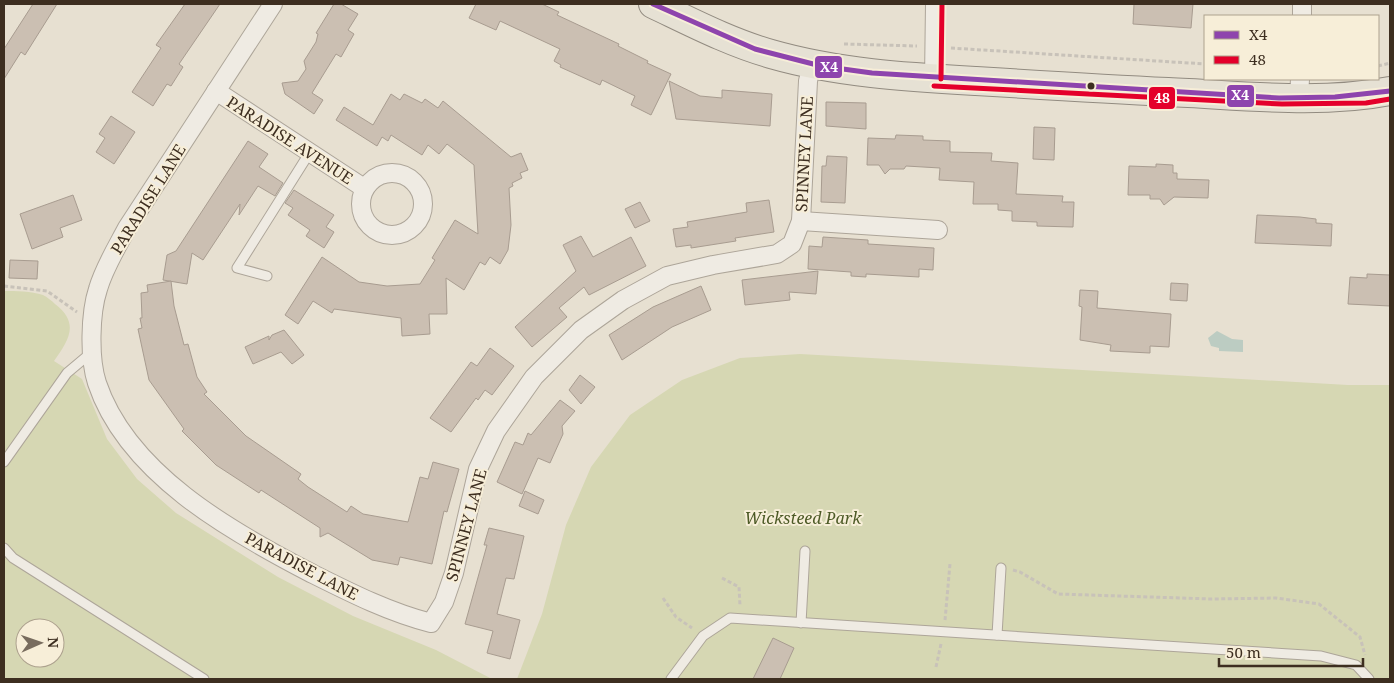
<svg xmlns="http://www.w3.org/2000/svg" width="1394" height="683" viewBox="0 0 1394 683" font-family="'Noto Serif',serif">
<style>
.green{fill:#d6d7b3;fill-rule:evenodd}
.water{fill:#bcccc2}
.building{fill:#cbbfb2;stroke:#a89c90}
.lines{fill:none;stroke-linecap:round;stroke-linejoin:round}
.lane-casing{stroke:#ada599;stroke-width:11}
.street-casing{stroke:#ada599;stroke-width:20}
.primary-casing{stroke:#928b80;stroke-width:30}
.path{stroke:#c8c2b9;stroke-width:3;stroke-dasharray:4 2.5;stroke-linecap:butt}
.lane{stroke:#efebe3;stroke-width:9}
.street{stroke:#efebe3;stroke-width:18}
.primary{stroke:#e6e1d4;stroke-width:28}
.bus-1-casing{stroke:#f7eed8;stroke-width:9}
.bus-2-casing{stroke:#f7eed8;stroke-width:9}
.bus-1{stroke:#8e44ad;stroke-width:5}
.bus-2{stroke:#e4002b;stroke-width:5}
.bus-dot{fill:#3d2e20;stroke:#f7eed8;stroke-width:2}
.labels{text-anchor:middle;stroke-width:4;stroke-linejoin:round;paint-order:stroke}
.street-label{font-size:16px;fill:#3d2e20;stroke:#f7eed8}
.park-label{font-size:16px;font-style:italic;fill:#4d5a26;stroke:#f7eed8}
.line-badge{stroke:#f7eed8;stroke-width:2}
.badge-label{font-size:14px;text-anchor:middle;font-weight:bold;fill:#fff}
</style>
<rect width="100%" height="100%" fill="#e7e0d1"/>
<g class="green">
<path d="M4 291C16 291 31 291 43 295 47 297 52 301 55 304 80 323 69 340 54 361L82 379 107 439 137 479 176 513 278 577 353 616 436 650 492 679H4ZM25 628H55V658H25Z"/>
<polygon points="800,354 1348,385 1390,385 1390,679 517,679 542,614 566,525 591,467 630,415 682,380 740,358"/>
</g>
<polygon class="water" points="1217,331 1232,339 1243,340 1243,352 1219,351 1219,348 1211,346 1208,338"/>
<g class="building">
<polygon points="33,4 57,4 25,55 21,52 4,79 4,49"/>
<polygon points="185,4 220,4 179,64 183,67 171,86 167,84 153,106 132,92 161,48 156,45"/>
<polygon points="334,4 341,4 358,14 348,30 354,34 341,57 336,54 312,93 323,100 314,114 285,94 282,83 298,81 306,69 304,61 316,42 318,34 316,33"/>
<polygon points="476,4 542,4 559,12 557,15 619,44 618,46 648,61 647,63 671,74 651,115 631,105 635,96 602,80 600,85 560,67 561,65 554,61 560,49 500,21 496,30 469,18"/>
<polygon points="1134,4 1193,4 1191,28 1133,24"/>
<polygon points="669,81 700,96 722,98 722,90 772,94 770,126 676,119"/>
<polygon points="391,94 400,100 404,94 422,103 425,99 438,108 443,101 511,157 521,153 528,170 520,173 522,178 512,183 513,186 509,188 511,225 508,250 500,264 490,257 485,265 480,262 464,290 446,278 447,314 429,314 430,334 402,336 401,318 334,309 332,313 313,301 298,324 285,315 322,257 359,282 387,286 420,284 435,260 432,258 455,220 478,234 474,165 447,144 439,154 428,145 422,155 391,135 388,141 382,137 377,146 336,120 344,107 373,125"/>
<polygon points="826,102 866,103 866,129 826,126"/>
<polygon points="111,116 135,132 114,164 96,152 105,138 99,134"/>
<polygon points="1034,127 1055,128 1054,160 1033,159"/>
<polygon points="896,135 923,136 923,140 950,141 950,152 992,153 991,161 1018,163 1016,194 1063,196 1062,202 1074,202 1073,227 1037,226 1037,222 1012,221 1012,211 998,210 998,204 973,204 974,182 939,180 940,168 906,166 904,169 890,169 885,174 879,165 867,165 868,138 895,139"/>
<polygon points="248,141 268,154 259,167 283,183 275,196 258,186 239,215 240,204 203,260 192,253 187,284 163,280 167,255 176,251"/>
<polygon points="827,156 847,157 845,203 821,202 822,166 826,166"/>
<polygon points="1156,164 1173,165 1173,173 1177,173 1177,179 1209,180 1208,198 1174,197 1164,205 1160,199 1150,199 1150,195 1128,195 1129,166 1156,167"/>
<polygon points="294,190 334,215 326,227 334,232 324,248 306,236 310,230 288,215 293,208 285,203"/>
<polygon points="73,195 82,220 60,228 63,237 32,249 20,214"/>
<polygon points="769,200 774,232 735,238 736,241 691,248 691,245 676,247 673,229 688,227 687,222 747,212 746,203"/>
<polygon points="640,202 650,221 635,228 625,209"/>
<polygon points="1257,215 1300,217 1316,219 1316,223 1332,224 1331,246 1255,243"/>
<polygon points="581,236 593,257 631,237 646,266 589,295 584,287 559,308 567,317 532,347 515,327 576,271 563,245"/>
<polygon points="823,237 868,240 868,244 934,248 933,270 919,269 919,277 866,274 866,277 851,276 851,272 808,269 809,246 822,247"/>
<polygon points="10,260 38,261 37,279 9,278"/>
<polygon points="818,271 816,294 789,292 790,300 745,305 742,280"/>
<polygon points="1367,274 1390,275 1390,306 1348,304 1350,277 1367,278"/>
<polygon points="171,281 174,306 184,345 188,344 197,377 207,392 204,394 246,436 301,474 298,479 308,487 347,512 351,506 363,514 408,522 420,477 428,479 433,462 459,469 447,512 444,511 432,564 400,557 398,565 372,560 328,533 320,537 320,528 261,490 259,493 216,465 182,431 184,429 149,380 138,329 142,328 140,318 142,318 141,293 148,292 147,285"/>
<polygon points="1171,283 1188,284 1187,301 1170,300"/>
<polygon points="701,286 711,310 672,327 622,360 609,335 653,307"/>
<polygon points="1080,290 1098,291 1097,308 1171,314 1169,347 1150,346 1150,353 1110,351 1111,345 1080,340 1082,307 1079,306"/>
<polygon points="284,330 304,355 292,364 281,352 253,364 245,347 269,336 269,340 272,335"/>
<polygon points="490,348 514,366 492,395 485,390 478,400 476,398 451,432 430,418 471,362 477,366"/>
<polygon points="580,375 595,387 581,404 569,390"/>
<polygon points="560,400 575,411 562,426 563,434 550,463 538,458 522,494 497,482 515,442 523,445 528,433 531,435"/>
<polygon points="525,491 544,500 538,514 519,506"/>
<polygon points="489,528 524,536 514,579 506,578 497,614 520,620 510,659 487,653 493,631 465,624 487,545 484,545"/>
<polygon points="773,638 794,648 780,679 753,679"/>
</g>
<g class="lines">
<g class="lane-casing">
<g id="lane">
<polyline points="267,276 237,268 310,152"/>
<polyline points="4,462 67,373 92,352"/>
<polyline points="4,548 13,558 204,679"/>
<polyline points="801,623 805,551"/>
<polyline points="997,635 1001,568"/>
<polyline points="671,679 703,636 730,618 1321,656 1356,665 1369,679"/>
</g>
</g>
<g class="street-casing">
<g id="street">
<path d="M273 4 127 228C117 247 104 268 98 289 90 313 89 359 97 383 127 473 230 531 309 572 349 592 388 612 431 623L444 602 454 573 478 469 496 431 534 377 581 330 623 300 667 276 713 265 777 254 792 244 801 221 808 81 812 64"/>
<polyline points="1302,16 1302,4"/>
<polyline points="934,79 935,4"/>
<polyline points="216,91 364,188"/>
<polyline points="1299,97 1300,79"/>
<circle cx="392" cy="204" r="31"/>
<polyline points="801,221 938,230"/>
</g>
</g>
<g class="primary-casing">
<path id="primary" d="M653 4C691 22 729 42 771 54 837 73 907 77 976 81 1040 85 1104 89 1168 92 1241 95 1318 105 1390 91"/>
</g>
<g class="path">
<polyline points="844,44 917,46"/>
<polyline points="951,48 1205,64"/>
<polyline points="1378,66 1390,63"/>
<polyline points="4,286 47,291 77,312"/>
<polyline points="1013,570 1020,572 1058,594 1212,599 1276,598 1319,604 1360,637 1365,655"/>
<polyline points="722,578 739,587 740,606"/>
<polyline points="663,598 676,617 692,628"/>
<polyline points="945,620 950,564"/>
<polyline points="936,667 941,644"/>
</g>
<use href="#lane" class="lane"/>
<use href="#street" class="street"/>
<use href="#primary" class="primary"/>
<g class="bus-1-casing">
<polyline id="bus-1" points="653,4 755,49 821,66 872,73 1279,98 1335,97 1390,91"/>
</g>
<g class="bus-2-casing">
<g id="bus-2">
<polyline points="941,79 942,4"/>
<polyline points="934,86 1282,104 1366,103 1390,99"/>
</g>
</g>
<use href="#bus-1" class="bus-1"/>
<use href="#bus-2" class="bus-2"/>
</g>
<circle class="bus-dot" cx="1091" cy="86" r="4.5"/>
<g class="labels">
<g class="street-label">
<text transform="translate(290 140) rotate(33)" y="6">PARADISE AVENUE</text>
<text transform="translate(804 154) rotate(-87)" y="6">SPINNEY LANE</text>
<text transform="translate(148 199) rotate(-58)" y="6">PARADISE LANE</text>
<text transform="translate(466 525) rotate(-75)" y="6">SPINNEY LANE</text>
<text transform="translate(302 566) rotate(28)" y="6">PARADISE LANE</text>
</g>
<g class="park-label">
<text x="803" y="524">Wicksteed Park</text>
</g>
</g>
<g class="line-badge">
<rect x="814" y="55" width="29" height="24" rx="5" fill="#8e44ad"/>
<rect x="1226" y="84" width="29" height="24" rx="5" fill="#8e44ad"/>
<rect x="1148" y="86" width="28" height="24" rx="5" fill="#e4002b"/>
</g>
<g class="badge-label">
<text x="829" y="72">X4</text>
<text x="1240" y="100">X4</text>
<text x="1162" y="103">48</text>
</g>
<rect width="1394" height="683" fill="none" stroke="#3d2e20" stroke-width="10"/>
<rect x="1204" y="15" width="175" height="65" fill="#f7eed8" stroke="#ada18e"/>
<rect x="1214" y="31" width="25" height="8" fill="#8e44ad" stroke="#ada18e"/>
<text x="1249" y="40" font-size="15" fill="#3d2e20">X4</text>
<rect x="1214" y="56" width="25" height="8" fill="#e4002b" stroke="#ada18e"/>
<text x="1249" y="65" font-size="15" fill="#3d2e20">48</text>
<g transform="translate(40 643) rotate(88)"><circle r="24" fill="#f7eed8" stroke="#ada18e"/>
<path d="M0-4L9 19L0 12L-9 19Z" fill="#786c5e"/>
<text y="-8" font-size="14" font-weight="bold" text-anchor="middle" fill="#3d2e20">N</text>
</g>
<path d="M1219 658v8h144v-8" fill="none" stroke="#3d2e20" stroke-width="2.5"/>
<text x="1226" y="658" font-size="15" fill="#3d2e20" stroke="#f7eed8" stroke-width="4" paint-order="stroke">50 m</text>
</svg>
